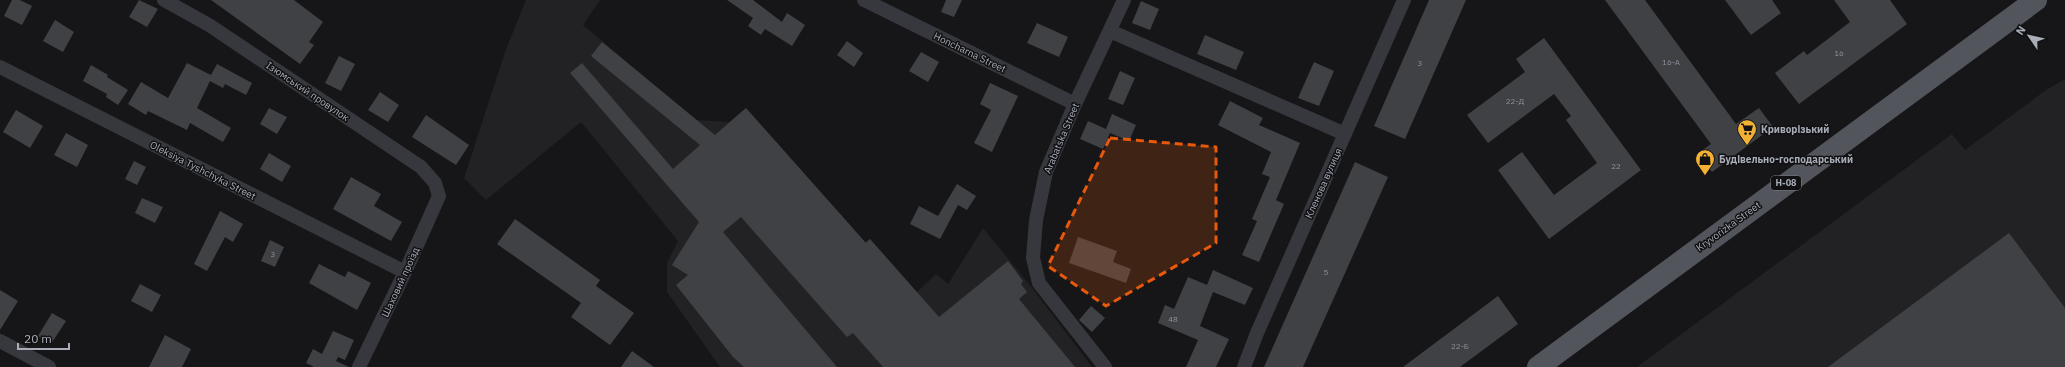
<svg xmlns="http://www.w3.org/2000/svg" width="2065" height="367" viewBox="0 0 2065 367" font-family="'IBM Plex Sans',sans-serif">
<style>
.built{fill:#222225}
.building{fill:#404145}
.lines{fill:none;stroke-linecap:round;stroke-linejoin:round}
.street{stroke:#37383d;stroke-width:14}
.primary{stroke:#53555c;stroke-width:22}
.marked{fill:#e8590c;fill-opacity:0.2;stroke:#e8590c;stroke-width:3;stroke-dasharray:8 5;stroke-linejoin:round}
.labels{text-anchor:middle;stroke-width:3;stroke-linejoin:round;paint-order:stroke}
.number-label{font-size:8px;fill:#8e929b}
.shield{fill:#111113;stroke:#7b7e86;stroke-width:1}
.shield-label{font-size:9px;font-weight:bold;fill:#a8adb8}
.street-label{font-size:10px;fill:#a8adb8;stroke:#111113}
.poi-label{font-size:10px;font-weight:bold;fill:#a8adb8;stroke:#111113;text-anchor:start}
</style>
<rect width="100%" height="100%" fill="#161618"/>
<g class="built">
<polygon points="526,0 600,0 583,25 696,120 729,122 746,108 865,242 870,239 917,292 936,274 948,284 983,228 1033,289 1092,367 720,367 667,292 667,263 678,241 581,122 486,200 464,178 505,52"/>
<polygon points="2065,79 2065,367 1637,367 1952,134 1965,150 2046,90"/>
</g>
<g class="building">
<polygon points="12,0 20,0 32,6 22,25 4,16"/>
<polygon points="139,0 158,9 147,27 129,17"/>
<polygon points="211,0 294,0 323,22 309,42 314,45 300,64"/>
<polygon points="727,0 753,0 782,22 787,13 805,25 792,46 765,29 761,35 748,26 753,18"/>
<polygon points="946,0 962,0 954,17 941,12"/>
<polygon points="1429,0 1466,0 1405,139 1374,126"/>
<polygon points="1605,0 1645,0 1736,124 1759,108 1773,127 1712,172 1698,153 1711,144"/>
<polygon points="1725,0 1772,0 1781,13 1751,35"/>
<polygon points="1834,0 1890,0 1907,24 1799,104 1775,73 1804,51 1807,55 1850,22"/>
<polygon points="1141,1 1159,9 1150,30 1132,23"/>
<polygon points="55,20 74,32 63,52 43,41"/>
<polygon points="1037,23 1068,37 1059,57 1027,43"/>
<polygon points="1205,35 1244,52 1236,70 1197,54"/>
<polygon points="1544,38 1641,170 1549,239 1498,170 1522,152 1554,195 1597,163 1566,120 1571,116 1554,94 1488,143 1467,115 1525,72 1516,59"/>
<polygon points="847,41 863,53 854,67 837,55"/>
<polygon points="602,42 715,135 746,108 866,243 870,239 939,317 1008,261 1023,281 1021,284 1027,292 1019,299 1075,367 883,367 853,333 847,337 741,217 723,232 837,367 744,367 733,357 676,285 688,275 672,265 699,222 570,73 582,63 673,169 700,145 591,56"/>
<polygon points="921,52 939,62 928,82 909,71"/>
<polygon points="339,56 355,64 341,91 325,83"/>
<polygon points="1314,62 1334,71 1319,106 1298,98"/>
<polygon points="187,63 211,75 217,64 252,83 246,95 225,84 223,88 210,81 197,108 231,128 223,142 190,123 187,130 148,111 146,115 128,104 141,82 168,98"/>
<polygon points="91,65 108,75 107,77 128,90 118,105 106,97 107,94 83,81"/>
<polygon points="1120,71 1135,78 1123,105 1108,99"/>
<polygon points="990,83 1018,96 992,152 974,143 991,110 980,104"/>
<polygon points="380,92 399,105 388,122 368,110"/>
<polygon points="1230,101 1263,118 1259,125 1300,143 1276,200 1284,204 1259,262 1242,255 1257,221 1252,219 1270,177 1262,174 1271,152 1218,125"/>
<polygon points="269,108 287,117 277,134 260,124"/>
<polygon points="16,110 43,126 30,148 3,132"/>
<polygon points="1112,114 1136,125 1129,141 1110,133 1103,149 1080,139 1088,121 1106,129"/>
<polygon points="426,115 469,145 456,165 412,137"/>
<polygon points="66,133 88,145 77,167 54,155"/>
<polygon points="269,153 291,166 282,182 260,169"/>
<polygon points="134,161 146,167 137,185 125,179"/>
<polygon points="1355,162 1388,177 1303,367 1264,367"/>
<polygon points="351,177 381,194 374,206 402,222 391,241 333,209"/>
<polygon points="957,184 976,196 967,210 958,205 940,239 910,224 919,206 938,216"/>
<polygon points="142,198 163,207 155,223 135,213"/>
<polygon points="220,211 243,224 233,242 225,237 207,271 194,264"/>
<polygon points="515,219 600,280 596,286 634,313 610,345 571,317 581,303 497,244"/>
<polygon points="2009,233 2065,308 2065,367 1828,367"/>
<polygon points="1078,237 1117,251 1113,262 1131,269 1126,283 1069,263"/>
<polygon points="270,240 284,247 275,267 261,261"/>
<polygon points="319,264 345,277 348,271 371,283 357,310 309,283"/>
<polygon points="1213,270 1253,288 1245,305 1213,292 1200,326 1229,339 1216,367 1186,367 1198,340 1158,323 1165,305 1174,309 1188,277 1207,285"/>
<polygon points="140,284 161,295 152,312 131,301"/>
<polygon points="0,290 18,301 0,330"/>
<polygon points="1498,296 1518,324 1460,367 1403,367"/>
<polygon points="1091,306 1105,318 1092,332 1079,320"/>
<polygon points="52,313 66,321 51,344 38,336"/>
<polygon points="333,331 354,340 345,360 338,357 336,361 349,367 314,367 306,363 313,349 322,354"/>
<polygon points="165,335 191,349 182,367 149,367"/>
<polygon points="632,351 654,367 621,367"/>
</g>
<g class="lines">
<g class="street">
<polyline points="164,0 209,25 421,167 435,183 439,196 405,272 359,367"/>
<polyline points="864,0 1075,104"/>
<polyline points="1110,31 1345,134"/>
<polyline points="0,67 405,272"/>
<polyline points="0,341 49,367"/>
<polyline points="1105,367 1039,283 1033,258 1036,220 1046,172 1075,104 1124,0"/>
<polyline points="1244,367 1257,333 1404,0"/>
</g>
<polyline class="primary" points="1538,367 2036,0"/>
</g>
<path class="marked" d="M1110 138 1216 147V243L1106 306 1048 266Z"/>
<defs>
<g id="supermarket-pin" transform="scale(1)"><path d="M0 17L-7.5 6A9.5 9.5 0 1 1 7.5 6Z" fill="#f2b134" stroke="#111113"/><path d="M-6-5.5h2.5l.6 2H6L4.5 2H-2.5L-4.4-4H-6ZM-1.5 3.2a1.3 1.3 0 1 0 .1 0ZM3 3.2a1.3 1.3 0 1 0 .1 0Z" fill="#111"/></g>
<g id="shop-pin" transform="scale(1)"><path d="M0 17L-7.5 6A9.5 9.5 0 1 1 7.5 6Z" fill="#f2b134" stroke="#111113"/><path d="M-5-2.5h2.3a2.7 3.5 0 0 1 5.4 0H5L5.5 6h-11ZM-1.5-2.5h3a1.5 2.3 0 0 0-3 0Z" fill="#111"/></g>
</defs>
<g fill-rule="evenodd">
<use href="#supermarket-pin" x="1747" y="129"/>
<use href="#shop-pin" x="1705" y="159"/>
</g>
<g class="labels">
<g class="number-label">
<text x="1839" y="56">16</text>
<text x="1671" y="65">16-А</text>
<text x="1420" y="66">3</text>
<text x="1515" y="104">22-Д</text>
<text x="1616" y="169">22</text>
<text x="273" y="257">3</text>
<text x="1326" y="275">5</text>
<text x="1173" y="322">48</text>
<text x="1460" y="349">22-Б</text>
</g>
<rect class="shield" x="1771" y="176" width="30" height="14" rx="3"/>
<g class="shield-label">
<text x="1786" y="186">Н-08</text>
</g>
<g class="street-label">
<text transform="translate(970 52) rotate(26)" y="4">Honcharna Street</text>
<text transform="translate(308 91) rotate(34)" y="4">Ізюмський провулок</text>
<text transform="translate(1061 138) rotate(-67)" y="4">Arabatska Street</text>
<text transform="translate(203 170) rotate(27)" y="4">Oleksiya Tyshchyka Street</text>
<text transform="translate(1323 183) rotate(-66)" y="4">Кленова вулиця</text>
<text transform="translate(1728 226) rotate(-36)" y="4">Kryvorizka Street</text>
<text transform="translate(400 282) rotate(-65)" y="4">Шаховий проїзд</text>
</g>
<g class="poi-label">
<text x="1761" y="133">Криворізький</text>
<text x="1719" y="163">Будівельно-господарський</text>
</g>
</g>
<g transform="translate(2029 36) rotate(304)" stroke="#111113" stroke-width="3" paint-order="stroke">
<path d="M0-3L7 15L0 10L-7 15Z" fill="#a8adb8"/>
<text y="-6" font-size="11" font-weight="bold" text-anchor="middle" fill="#a8adb8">N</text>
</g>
<path d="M18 343v6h51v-6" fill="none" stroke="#a8adb8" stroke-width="2"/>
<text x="24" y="343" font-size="12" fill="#a8adb8" stroke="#111113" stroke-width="3" paint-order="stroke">20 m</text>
</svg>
